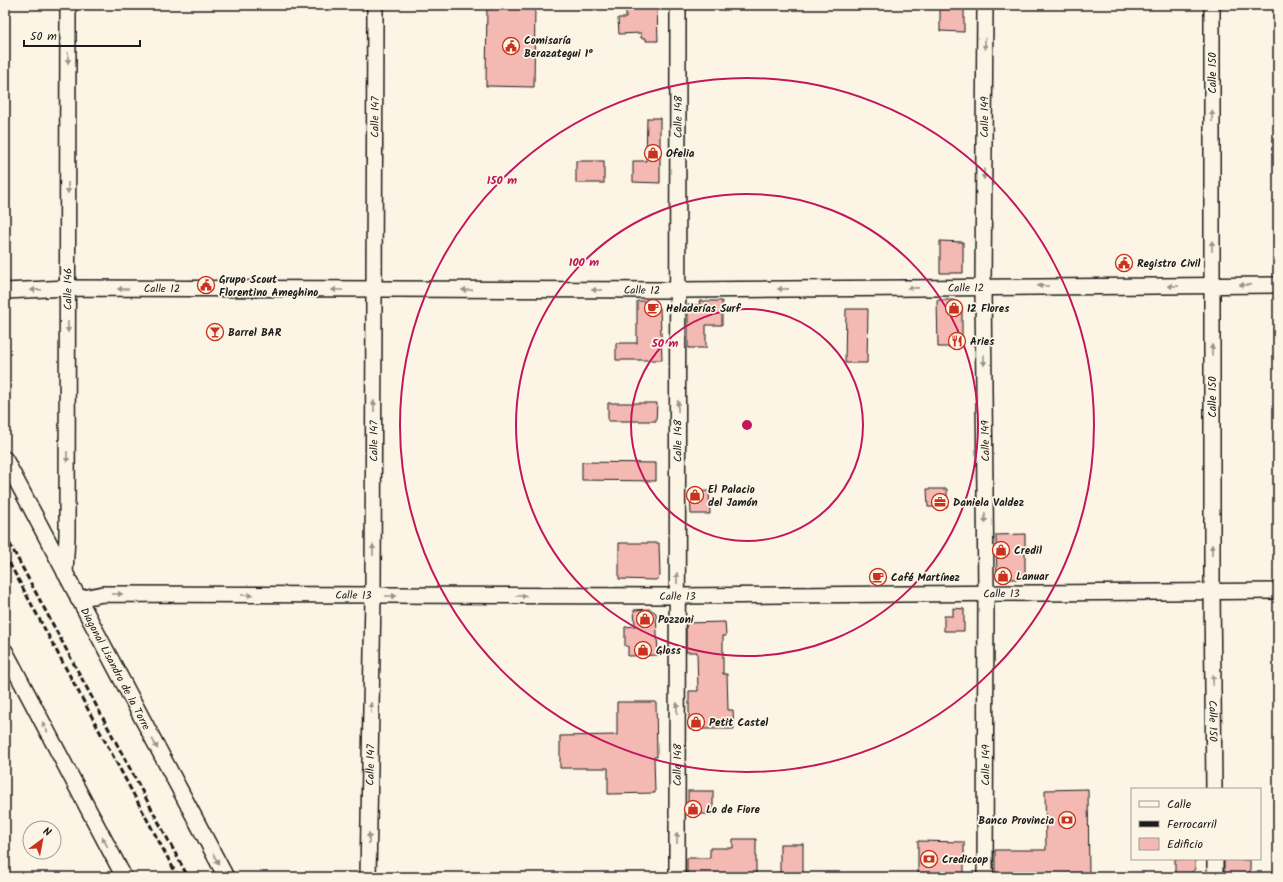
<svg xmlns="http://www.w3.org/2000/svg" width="1283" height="882" viewBox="0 0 1283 882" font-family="Kalam,sans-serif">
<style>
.building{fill:#f5b9b3;stroke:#1c1c1c}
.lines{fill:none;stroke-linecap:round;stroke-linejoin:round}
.minor-casing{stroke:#1c1c1c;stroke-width:18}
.minor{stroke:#fcf5e5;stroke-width:15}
.rail{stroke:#1c1c1c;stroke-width:3;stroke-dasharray:6 3;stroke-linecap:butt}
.oneway{fill:#97938b}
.ring{fill:none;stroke:#c2185b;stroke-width:2}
.labels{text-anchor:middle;stroke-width:3.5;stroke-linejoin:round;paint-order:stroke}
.poi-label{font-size:11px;font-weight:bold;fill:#1c1c1c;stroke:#fcf5e5;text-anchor:start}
.street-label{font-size:11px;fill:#1c1c1c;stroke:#fcf5e5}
.centre{fill:#c2185b;stroke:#fcf5e5;stroke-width:2}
.ring-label{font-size:12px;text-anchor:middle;font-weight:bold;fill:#c2185b;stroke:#fcf5e5;stroke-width:3.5;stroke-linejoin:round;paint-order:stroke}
</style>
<rect width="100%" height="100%" fill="#fcf5e5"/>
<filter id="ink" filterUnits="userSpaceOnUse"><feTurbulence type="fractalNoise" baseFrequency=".025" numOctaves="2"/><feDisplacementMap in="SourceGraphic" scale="8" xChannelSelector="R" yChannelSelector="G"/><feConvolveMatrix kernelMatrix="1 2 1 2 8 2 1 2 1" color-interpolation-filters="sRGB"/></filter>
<g filter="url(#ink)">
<g class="building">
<polygon points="487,5 535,5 534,87 486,86"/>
<polygon points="626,5 657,5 658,41 646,41 646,38 641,38 641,33 619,34 618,18 626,18"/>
<polygon points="940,5 964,5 964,32 940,31"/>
<polygon points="647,118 660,118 660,183 633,182 633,161 646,161"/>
<rect x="576" y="161" width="28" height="22"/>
<polygon points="940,241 963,242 963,273 940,273"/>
<polygon points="937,300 953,300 962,307 962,347 938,347"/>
<polygon points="637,301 652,301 660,308 662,360 616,360 616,343 637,343"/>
<polygon points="699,301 722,301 722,325 706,325 706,348 688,348 688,305 700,305"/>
<polygon points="846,309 868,309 867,363 845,363"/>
<polygon points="608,403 657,403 656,421 608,421"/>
<polygon points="582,462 656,463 656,481 582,480"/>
<polygon points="927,489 947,489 947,507 928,507"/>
<polygon points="709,491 710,514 691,514 690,492"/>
<polygon points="1025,534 1025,579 997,579 996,535"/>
<polygon points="619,543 659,543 660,576 656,580 619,579"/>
<polygon points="953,608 964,609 964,631 944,631 944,616 953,616"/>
<polygon points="650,609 656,613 658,655 628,656 628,646 625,646 625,627 635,626 634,610"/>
<polygon points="725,622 726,636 723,636 723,674 727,674 728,710 733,710 734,729 689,729 689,691 698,691 697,652 686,652 686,623"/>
<polygon points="617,702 656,702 657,757 654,757 655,793 608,794 608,768 560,768 560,736 617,735"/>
<polygon points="1088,789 1089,877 995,877 995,850 1046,850 1045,790"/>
<rect x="688" y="791" width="25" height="23"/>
<polygon points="733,839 756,839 756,877 687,877 687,858 710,858 710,848 733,848"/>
<polygon points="918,841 964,842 964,877 918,877"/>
<rect x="780" y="844" width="23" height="33"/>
<polygon points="1175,859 1195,859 1195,869 1187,877 1175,877"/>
<polygon points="1224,859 1250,860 1250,877 1227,877 1224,873"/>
</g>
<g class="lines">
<g class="minor-casing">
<g id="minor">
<path id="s1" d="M1212 5V591L1214 789"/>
<path id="s2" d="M5 291 68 288 678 290 1278 285"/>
<path id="s3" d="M5 459 226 877"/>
<path id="s4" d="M65 573 67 536 68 5"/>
<path id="s5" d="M78 599 103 594 677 596 1278 591"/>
<polyline points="5,651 124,877"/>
<polyline points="1215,859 1215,877"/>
<path id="s6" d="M368 877 373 596 375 5"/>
<path id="s7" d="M677 877 678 5"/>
<path id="s8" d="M985 877 986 594 983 287 985 5"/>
</g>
</g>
<use href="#minor" class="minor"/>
<g class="rail">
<polyline points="5,535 188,877"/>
<polyline points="5,555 178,877"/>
</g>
</g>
<defs><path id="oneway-solid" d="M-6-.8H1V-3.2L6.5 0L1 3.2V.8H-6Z"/></defs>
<g class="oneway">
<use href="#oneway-solid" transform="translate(985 44) rotate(90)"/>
<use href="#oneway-solid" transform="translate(68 58) rotate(90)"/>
<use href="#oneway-solid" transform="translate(1212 116) rotate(-90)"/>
<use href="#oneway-solid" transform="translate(984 174) rotate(90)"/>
<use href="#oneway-solid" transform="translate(68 188) rotate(90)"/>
<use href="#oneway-solid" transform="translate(1212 246) rotate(-90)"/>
<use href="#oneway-solid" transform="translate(1245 285) rotate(179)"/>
<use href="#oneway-solid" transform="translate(1043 286) rotate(180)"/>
<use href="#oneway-solid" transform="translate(1173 286) rotate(180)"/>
<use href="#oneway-solid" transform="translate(913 288) rotate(179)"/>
<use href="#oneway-solid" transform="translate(123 289) rotate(-180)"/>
<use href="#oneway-solid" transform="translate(783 289) rotate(179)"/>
<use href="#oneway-solid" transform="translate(36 290) rotate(178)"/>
<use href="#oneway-solid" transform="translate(337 290) rotate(-180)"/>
<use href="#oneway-solid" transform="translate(467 290) rotate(-180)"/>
<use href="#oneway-solid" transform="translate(597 290) rotate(-180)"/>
<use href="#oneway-solid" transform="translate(68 327) rotate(90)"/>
<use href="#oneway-solid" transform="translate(1212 350) rotate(-90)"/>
<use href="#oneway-solid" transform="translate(984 360) rotate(89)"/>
<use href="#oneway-solid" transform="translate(374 406) rotate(-90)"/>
<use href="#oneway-solid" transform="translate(678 406) rotate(-90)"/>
<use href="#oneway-solid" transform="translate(67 457) rotate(90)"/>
<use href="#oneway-solid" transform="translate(985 518) rotate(89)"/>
<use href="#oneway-solid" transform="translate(373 550) rotate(-90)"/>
<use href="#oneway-solid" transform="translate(1212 550) rotate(-90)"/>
<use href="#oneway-solid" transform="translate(677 578) rotate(-90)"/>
<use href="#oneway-solid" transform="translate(117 594)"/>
<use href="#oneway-solid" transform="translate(247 595)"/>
<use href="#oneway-solid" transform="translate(391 596)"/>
<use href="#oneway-solid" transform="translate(521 596)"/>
<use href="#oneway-solid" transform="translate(1213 680) rotate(-90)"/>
<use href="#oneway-solid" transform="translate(371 708) rotate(-89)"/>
<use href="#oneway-solid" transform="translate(677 708) rotate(-90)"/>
<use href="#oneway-solid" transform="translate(45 727) rotate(-118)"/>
<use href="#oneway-solid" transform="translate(155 744) rotate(62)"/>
<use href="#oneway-solid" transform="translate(369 838) rotate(-89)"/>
<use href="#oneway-solid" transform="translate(677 838) rotate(-90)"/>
<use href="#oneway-solid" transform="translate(105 842) rotate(-118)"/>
<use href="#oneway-solid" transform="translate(216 859) rotate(62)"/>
</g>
</g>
<g class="ring">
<circle cx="747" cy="425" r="116"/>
<circle cx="747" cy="425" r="231"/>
<circle cx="747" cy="425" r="347"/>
</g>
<defs>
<g id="civic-ring" transform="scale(0.9)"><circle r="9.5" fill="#fcf5e5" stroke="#c8321e" stroke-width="1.5"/><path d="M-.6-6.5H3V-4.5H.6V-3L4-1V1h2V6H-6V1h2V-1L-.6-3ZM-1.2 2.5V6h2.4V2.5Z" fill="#c8321e"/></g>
<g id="shop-ring" transform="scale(0.9)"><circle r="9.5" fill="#fcf5e5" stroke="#c8321e" stroke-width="1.5"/><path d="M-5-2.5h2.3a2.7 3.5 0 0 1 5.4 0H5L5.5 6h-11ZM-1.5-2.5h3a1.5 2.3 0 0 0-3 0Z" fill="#c8321e"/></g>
<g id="cafe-ring" transform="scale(0.9)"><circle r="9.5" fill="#fcf5e5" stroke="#c8321e" stroke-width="1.5"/><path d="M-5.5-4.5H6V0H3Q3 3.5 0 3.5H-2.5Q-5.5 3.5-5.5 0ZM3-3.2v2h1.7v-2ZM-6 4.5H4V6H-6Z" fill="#c8321e"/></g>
<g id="bar-ring" transform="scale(0.9)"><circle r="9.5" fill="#fcf5e5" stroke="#c8321e" stroke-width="1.5"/><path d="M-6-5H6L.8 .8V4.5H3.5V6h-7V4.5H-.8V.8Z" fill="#c8321e"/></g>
<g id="restaurant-ring" transform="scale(0.9)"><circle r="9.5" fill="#fcf5e5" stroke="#c8321e" stroke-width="1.5"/><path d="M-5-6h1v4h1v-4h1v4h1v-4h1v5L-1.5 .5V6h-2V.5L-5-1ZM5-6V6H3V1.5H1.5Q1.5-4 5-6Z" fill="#c8321e"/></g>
<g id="office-ring" transform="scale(0.9)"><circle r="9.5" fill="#fcf5e5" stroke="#c8321e" stroke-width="1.5"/><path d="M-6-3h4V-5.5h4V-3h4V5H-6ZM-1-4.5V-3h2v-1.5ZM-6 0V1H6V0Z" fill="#c8321e"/></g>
<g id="bank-ring" transform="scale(0.9)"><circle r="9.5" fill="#fcf5e5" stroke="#c8321e" stroke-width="1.5"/><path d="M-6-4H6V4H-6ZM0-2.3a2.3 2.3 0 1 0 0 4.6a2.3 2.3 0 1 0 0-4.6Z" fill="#c8321e"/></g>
</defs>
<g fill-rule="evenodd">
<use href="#civic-ring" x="511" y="46"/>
<use href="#shop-ring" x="653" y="153"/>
<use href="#civic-ring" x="1124" y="263"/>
<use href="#civic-ring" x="206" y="285"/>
<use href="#cafe-ring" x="653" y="308"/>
<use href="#shop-ring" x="954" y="308"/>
<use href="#bar-ring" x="215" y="332"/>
<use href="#restaurant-ring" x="957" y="341"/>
<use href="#shop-ring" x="695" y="495"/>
<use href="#office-ring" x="940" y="502"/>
<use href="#shop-ring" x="1001" y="550"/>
<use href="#shop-ring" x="1003" y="576"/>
<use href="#cafe-ring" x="878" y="577"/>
<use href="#shop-ring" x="645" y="619"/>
<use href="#shop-ring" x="643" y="650"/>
<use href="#shop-ring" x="696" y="722"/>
<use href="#shop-ring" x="693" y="809"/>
<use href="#bank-ring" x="1067" y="820"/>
<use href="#bank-ring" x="929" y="859"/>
</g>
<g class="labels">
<g class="poi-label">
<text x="524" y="44">Comisaría<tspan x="524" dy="13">Berazategui 1°</tspan></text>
<text x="666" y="157">Ofelia</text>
<text x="1137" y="267">Registro Civil</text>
<text x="219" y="283">Grupo Scout<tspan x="219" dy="13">Florentino Ameghino</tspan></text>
<text x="666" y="312">Heladerías Surf</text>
<text x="967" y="312">12 Flores</text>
<text x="228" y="336">Barrel BAR</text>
<text x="970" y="345">Aries</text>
<text x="708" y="493">El Palacio<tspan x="708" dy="13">del Jamón</tspan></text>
<text x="953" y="506">Daniela Valdez</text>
<text x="1014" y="554">Credil</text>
<text x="1016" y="580">Lanuar</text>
<text x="891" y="581">Café Martínez</text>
<text x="658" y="623">Pozzoni</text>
<text x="656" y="654">Gloss</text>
<text x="709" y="726">Petit Castel</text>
<text x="706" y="813">Lo de Fiore</text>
<text x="1054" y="824" text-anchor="end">Banco Provincia</text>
<text x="942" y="863">Credicoop</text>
</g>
<g class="street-label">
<text transform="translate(1212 73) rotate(-90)" y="4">Calle 150</text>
<text dy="4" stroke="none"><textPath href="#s6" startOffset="760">Calle 147</textPath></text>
<text dy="4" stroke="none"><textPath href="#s7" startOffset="760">Calle 148</textPath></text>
<text dy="4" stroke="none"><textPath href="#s8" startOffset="760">Calle 149</textPath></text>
<text dy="4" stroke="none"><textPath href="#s2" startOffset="961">Calle 12</textPath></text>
<text dy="4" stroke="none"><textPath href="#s4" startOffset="284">Calle 146</textPath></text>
<text dy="4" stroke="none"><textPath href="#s2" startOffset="157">Calle 12</textPath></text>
<text dy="4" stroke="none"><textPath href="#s2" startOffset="637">Calle 12</textPath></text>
<text transform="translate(1212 397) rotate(-90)" y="4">Calle 150</text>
<text dy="4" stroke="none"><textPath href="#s6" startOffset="436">Calle 147</textPath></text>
<text dy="4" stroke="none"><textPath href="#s7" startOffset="436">Calle 148</textPath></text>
<text transform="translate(985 441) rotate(-91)" y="4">Calle 149</text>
<text dy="4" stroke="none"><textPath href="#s5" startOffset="924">Calle 13</textPath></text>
<text dy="4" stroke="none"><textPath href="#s5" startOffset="276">Calle 13</textPath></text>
<text dy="4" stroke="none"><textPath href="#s5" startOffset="600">Calle 13</textPath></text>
<text dy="4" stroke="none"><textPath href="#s3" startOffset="237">Diagonal Lisandro de la Torre</textPath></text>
<text dy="4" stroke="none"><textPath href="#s1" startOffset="716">Calle 150</textPath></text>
<text dy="4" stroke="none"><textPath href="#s6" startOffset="112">Calle 147</textPath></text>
<text dy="4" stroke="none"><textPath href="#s7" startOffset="112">Calle 148</textPath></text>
<text dy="4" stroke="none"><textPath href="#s8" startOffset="112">Calle 149</textPath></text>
</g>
</g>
<circle cx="747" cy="425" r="6" class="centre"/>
<g class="ring-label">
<text x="502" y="184">150 m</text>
<text x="584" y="266">100 m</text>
<text x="665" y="347">50 m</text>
</g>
<rect width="1283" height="882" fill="none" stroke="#fcf5e5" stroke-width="20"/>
<rect x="10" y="10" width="1263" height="862" fill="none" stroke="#1c1c1c" stroke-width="1.5" filter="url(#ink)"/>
<rect x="1131" y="788" width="130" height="72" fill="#fcf5e5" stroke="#a29e95"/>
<rect x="1139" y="801" width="20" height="6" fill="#fcf5e5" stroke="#a29e95"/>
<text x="1167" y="808" font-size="12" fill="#1c1c1c">Calle</text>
<rect x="1139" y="821" width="20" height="6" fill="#1c1c1c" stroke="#a29e95"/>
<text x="1167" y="828" font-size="12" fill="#1c1c1c">Ferrocarril</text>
<rect x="1139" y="838" width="20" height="12" fill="#f5b9b3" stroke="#a29e95"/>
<text x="1167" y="848" font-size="12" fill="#1c1c1c">Edificio</text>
<g transform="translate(42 840) rotate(32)"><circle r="19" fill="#fcf5e5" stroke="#a29e95"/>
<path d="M0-3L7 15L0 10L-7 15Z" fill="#c8321e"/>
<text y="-6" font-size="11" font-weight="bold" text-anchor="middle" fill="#1c1c1c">N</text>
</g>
<path d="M24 40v6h116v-6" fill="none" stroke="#1c1c1c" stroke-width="2"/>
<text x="30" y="40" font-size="12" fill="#1c1c1c" stroke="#fcf5e5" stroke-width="3" paint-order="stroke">50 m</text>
</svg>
